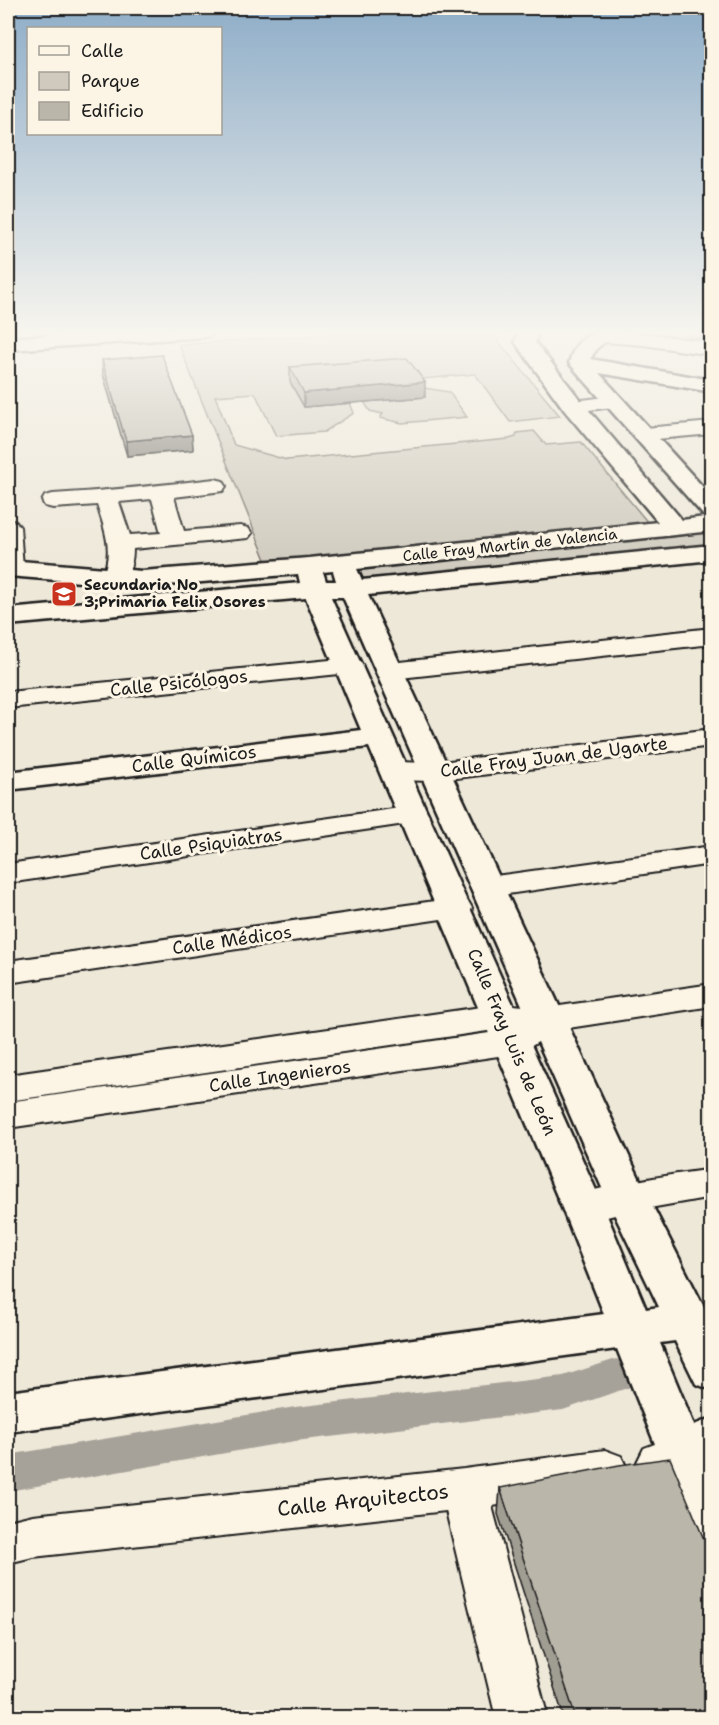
<svg xmlns="http://www.w3.org/2000/svg" width="719" height="1725" viewBox="0 0 719 1725" font-family="'Shantell Sans',sans-serif">
<style>
.green{fill:#cfcabd;stroke:#76736c;stroke-width:1.5}
.lines{fill:none;stroke-linecap:round;stroke-linejoin:round}
.canal{fill:#a7a299;fill-rule:evenodd}
.street-casing{stroke:#1c1c1c;stroke-width:4}
.secondary-casing{stroke:#1c1c1c;stroke-width:5}
.primary-casing{stroke:#1c1c1c;stroke-width:5}
.street{fill:#fcf5e5;fill-rule:evenodd}
.secondary{fill:#fcf5e5;fill-rule:evenodd}
.primary{fill:#fcf5e5;fill-rule:evenodd}
.wall{fill:#a09d92;stroke:#1c1c1c;stroke-width:1.5}
.shaded-wall{fill:#827f77;stroke:#1c1c1c;stroke-width:1.5}
.building{fill:#bab6aa;stroke:#1c1c1c;stroke-width:1.5}
.labels{text-anchor:middle;stroke-width:6;stroke-linejoin:round;paint-order:stroke}
.far-street-label{font-size:15px;fill:#1c1c1c;stroke:#fcf5e5}
.far-poi-label{font-size:15px;font-weight:bold;fill:#1c1c1c;stroke:#fcf5e5;text-anchor:start}
.street-label{font-size:18px;fill:#1c1c1c;stroke:#fcf5e5}
.near-street-label{font-size:21px;fill:#1c1c1c;stroke:#fcf5e5}
</style>
<rect width="100%" height="100%" fill="#eee8d9"/>
<filter id="ink" filterUnits="userSpaceOnUse"><feTurbulence type="fractalNoise" baseFrequency=".0167" numOctaves="2"/><feDisplacementMap in="SourceGraphic" scale="12" xChannelSelector="R" yChannelSelector="G"/><feConvolveMatrix kernelMatrix="1 2 1 2 8 2 1 2 1" color-interpolation-filters="sRGB"/></filter>
<g filter="url(#ink)">
<g class="green">
<polygon points="376,331 490,331 560,416 510,422 475,374 412,380 304,407 350,403 354,413 324,432 276,436 255,393 215,396 234,445 287,460 509,439 516,437 517,433 534,431 546,445 581,442 649,524 267,562 179,345"/>
<polygon points="418,387 449,392 467,417 402,423 380,418 383,414 370,411 364,402 424,397"/>
<polygon points="711,530 711,546 376,580 363,579 353,572 358,568"/>
</g>
<g class="lines">
<polygon class="canal" points="616,1359 630,1363 636,1375 630,1387 563,1410 295,1441 8,1491 8,1455 295,1407 563,1376"/>
<g class="street-casing">
<g id="street">
<polygon points="600,331 643,333 712,343 712,355 643,345 593,341 591,337 593,333"/>
<polygon points="614,396 621,398 624,402 621,406 573,412 566,410 563,406 566,402"/>
<polygon points="712,422 712,434 645,440 638,438 634,434 638,430 645,428"/>
<path d="M215 479 223 481 226 486 223 491 174 497 184 531 240 526 248 528 252 533 248 538 133 549C133 562 130 572 123 582L114 584 105 582 102 577C114 552 105 530 97 505L53 508 45 506 42 501 45 496 53 494C107 491 161 485 215 479ZM152 499 161 533 130 535 119 502Z"/>
<polygon points="8,520 16,522 20,527 23,568 20,573 8,574"/>
<polygon points="712,628 712,644 391,679 382,677 378,671 382,665 391,663"/>
<polygon points="350,658 359,660 363,666 359,672 8,708 8,692"/>
<polygon points="712,729 712,746 433,781 395,780 385,777 380,771 385,765 395,762 433,763"/>
<polygon points="414,806 425,809 429,815 425,821 8,883 8,864"/>
<polygon points="712,846 712,864 488,897 477,894 472,887 477,880 488,877"/>
<polygon points="456,898 468,901 472,908 468,915 8,983 8,961"/>
<path d="M712 984V1006L549 1031C541 1043 525 1050 512 1054L8 1128V1102L503 1031 508 1028 8 1101V1075L502 1004 546 1008Z"/>
<path d="M712 1169V1197L627 1212 583 1223 569 1219 563 1208 569 1197C615 1183 663 1176 712 1169Z"/>
<polygon points="684,1439 700,1445 712,1468 712,1540 695,1534 671,1480 660,1482 644,1476 637,1462 644,1448 660,1442"/>
<polygon points="605,1450 621,1456 628,1470 621,1484 605,1490 492,1506 548,1718 496,1718 446,1511 33,1557 8,1563 8,1521 33,1515 464,1469"/>
</g>
</g>
<g class="secondary-casing">
<path id="secondary" d="M519 331H539L535 342 581 401 682 520 705 517 569 363C577 333 595 331 622 331L598 347 590 359 712 380V392L599 373 712 497V531L357 569 362 580 712 545V560L368 595 648 1197 711 1321 712 1390 696 1384 675 1341 660 1343 694 1425 712 1418V1466C694 1479 687 1481 667 1474L617 1349 8 1432V1392L604 1314 562 1208 369 747 8 790V772L361 730 306 598 8 625V609L300 583 298 574 142 587 8 576V560L142 571 309 558 658 522 565 411 518 346 515 342ZM333 571 336 581H326L323 572ZM331 597H343L606 1197 659 1307 646 1309 604 1208Z"/>
</g>
<g class="primary-casing">
<polygon id="primary" points="112,331 214,331 211,335 204,337 8,350 8,338"/>
</g>
<use href="#street" class="street"/>
<use href="#secondary" class="secondary"/>
<use href="#primary" class="primary"/>
</g>
<g class="wall">
<polygon points="680,331 711,331 711,339 684,337"/>
<polygon points="102,360 192,435 193,450 127,456 103,374"/>
<polygon points="290,367 425,397 304,407 290,382"/>
<polygon points="500,1488 711,1718 564,1718 498,1514"/>
</g>
<g class="shaded-wall">
<polygon points="425,382 425,397 304,407 304,393"/>
<polygon points="192,435 193,450 127,456 126,441"/>
</g>
<g class="building">
<polygon points="162,355 192,435 126,441 102,360"/>
<polygon points="407,358 425,382 304,393 290,367"/>
<polygon points="670,1458 711,1556 711,1718 576,1718 500,1488 619,1465"/>
</g>
</g>
<linearGradient id="sky" x2="0" y2="1"><stop stop-color="#8eadc8"/><stop offset="0.58" stop-color="#f7f5ee"/><stop offset="1" stop-color="#f7f5ee" stop-opacity="0"/></linearGradient>
<rect width="719" height="573" fill="url(#sky)"/>
<defs>
<g id="school-square" transform="scale(1.35)"><rect x="-9" y="-9" width="18" height="18" rx="4" fill="#c8321e" stroke="#fcf5e5"/><path d="M0-5L7-2L0 1L-7-2ZM-4 1L0 2.5L4 1V4Q0 6-4 4Z" fill="#fff"/></g>
</defs>
<g fill-rule="evenodd">
<use href="#school-square" x="64" y="594"/>
</g>
<g class="labels">
<g class="far-street-label">
<text transform="translate(510 545) rotate(-6)" y="5">Calle Fray Martín de Valencia</text>
</g>
<g class="far-poi-label">
<text x="84" y="590">Secundaria No<tspan x="84" dy="17">3;Primaria Felix Osores</tspan></text>
</g>
<g class="street-label">
<text transform="translate(179 683) rotate(-6)" y="6">Calle Psicólogos</text>
<text transform="translate(554 757) rotate(-7)" y="6">Calle Fray Juan de Ugarte</text>
<text transform="translate(194 759) rotate(-7)" y="6">Calle Químicos</text>
<text transform="translate(211 844) rotate(-8)" y="6">Calle Psiquiatras</text>
<text transform="translate(232 940) rotate(-8)" y="6">Calle Médicos</text>
<text transform="translate(512 1042) rotate(67)" y="6">Calle Fray Luis de León</text>
<text transform="translate(280 1076) rotate(-8)" y="6">Calle Ingenieros</text>
</g>
<g class="near-street-label">
<text transform="translate(363 1500) rotate(-6)" y="7">Calle Arquitectos</text>
</g>
</g>
<rect width="719" height="1725" fill="none" stroke="#fcf5e5" stroke-width="30"/>
<rect x="15" y="15" width="689" height="1695" fill="none" stroke="#1c1c1c" stroke-width="2" filter="url(#ink)"/>
<rect x="27" y="27" width="195" height="108" fill="#fcf5e5" stroke="#a29e95" stroke-width="1.5"/>
<rect x="39" y="46" width="30" height="9" fill="#fcf5e5" stroke="#a29e95" stroke-width="1.5"/>
<text x="81" y="57" font-size="18" fill="#1c1c1c">Calle</text>
<rect x="39" y="72" width="30" height="18" fill="#cfcabd" stroke="#a29e95" stroke-width="1.5"/>
<text x="81" y="87" font-size="18" fill="#1c1c1c">Parque</text>
<rect x="39" y="102" width="30" height="18" fill="#bab6aa" stroke="#a29e95" stroke-width="1.5"/>
<text x="81" y="117" font-size="18" fill="#1c1c1c">Edificio</text>
</svg>
